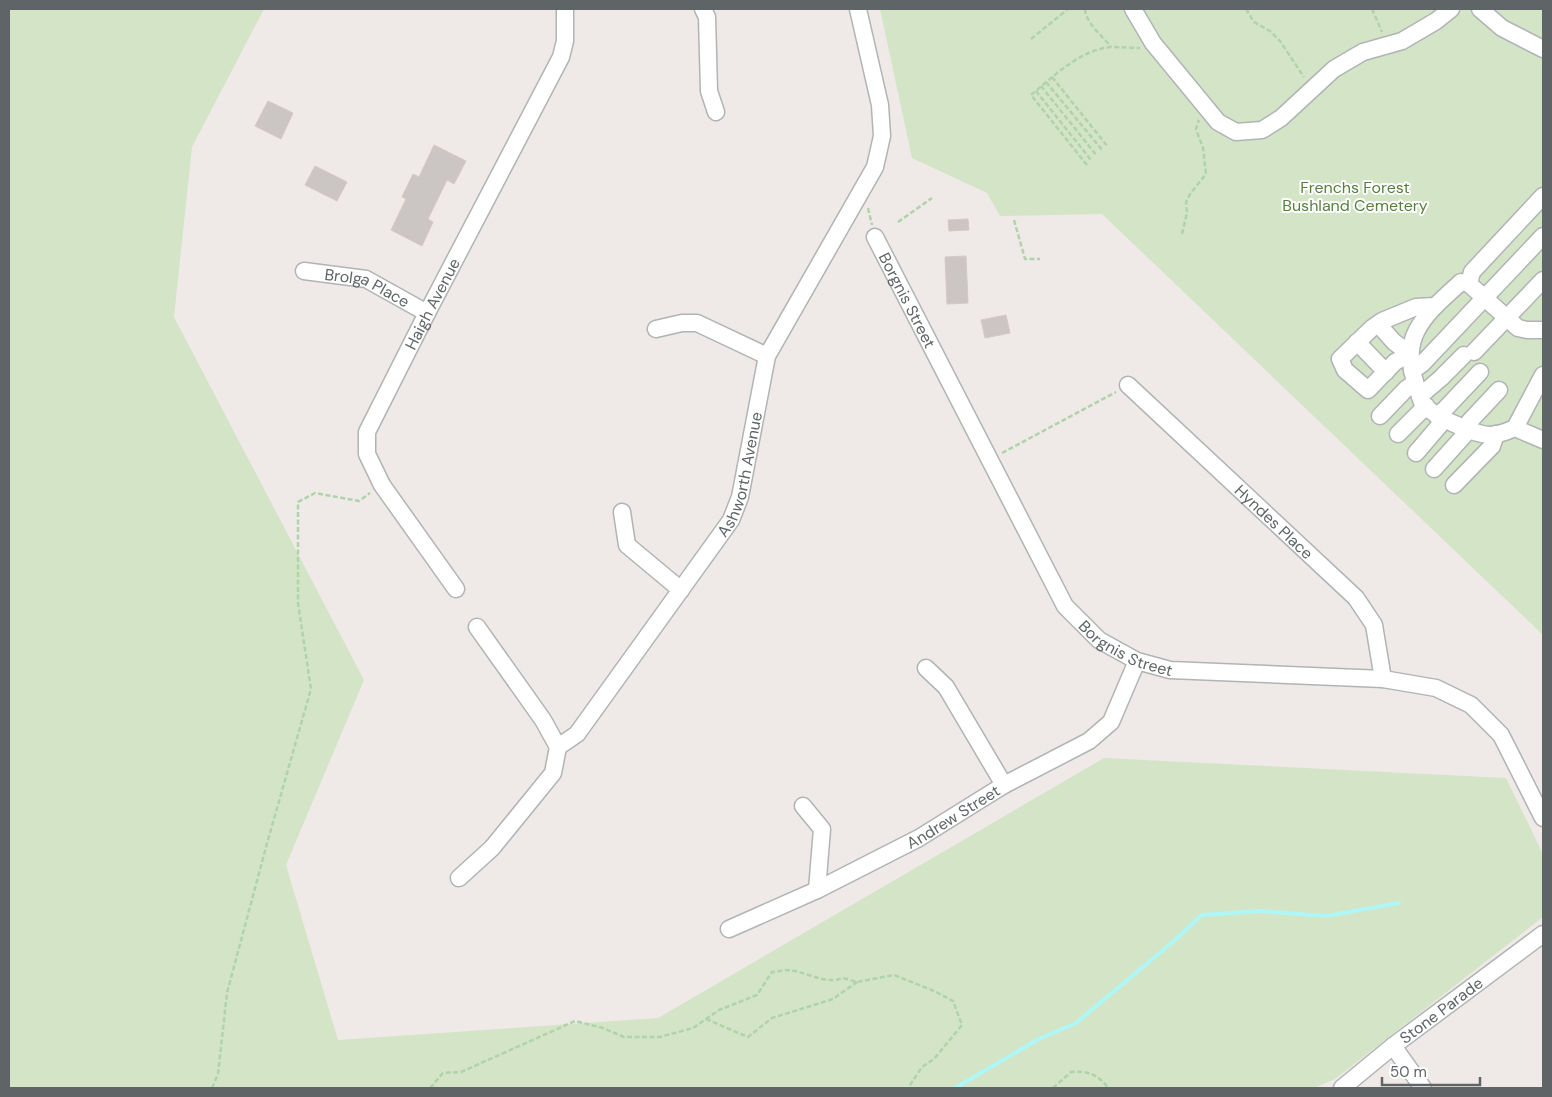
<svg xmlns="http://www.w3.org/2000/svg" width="1552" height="1097" viewBox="0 0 1552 1097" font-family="'DM Sans',sans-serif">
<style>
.green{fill:#d4e4c6}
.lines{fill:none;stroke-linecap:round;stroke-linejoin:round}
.stream{stroke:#aff7f7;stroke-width:4}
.building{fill:#cbc5c4;stroke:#d4c9c6}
.minor-casing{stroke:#b0b4b5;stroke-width:19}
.path{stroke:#b0d3aa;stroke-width:2.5;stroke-dasharray:5 2.5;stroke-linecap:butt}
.minor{stroke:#fff;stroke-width:16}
.labels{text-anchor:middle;stroke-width:4;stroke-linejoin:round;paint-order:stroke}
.park-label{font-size:16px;fill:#567f3d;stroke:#fff}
.street-label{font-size:16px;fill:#5f6566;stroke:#fff}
</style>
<rect width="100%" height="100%" fill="#efeae7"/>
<g class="green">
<polygon points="9,9 264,9 192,147 174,317 364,680 286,865 338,1040 658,1018 1104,758 1506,778 1543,854 1543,917 1335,1079 1314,1088 9,1088"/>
<polygon points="880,9 1543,9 1543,635 1102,214 1000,216 987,193 912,158"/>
</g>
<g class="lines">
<polyline class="stream" points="955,1088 1039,1039 1076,1023 1175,940 1202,915 1259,911 1326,916 1399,903"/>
</g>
<g class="building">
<polygon points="268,101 293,113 281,139 255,126"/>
<polygon points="434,145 466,161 454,184 447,180 428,219 433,222 422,246 391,230 406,199 402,197 413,174 419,177"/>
<polygon points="315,166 347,182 337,201 305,185"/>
<polygon points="968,219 969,230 949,231 948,220"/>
<polygon points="966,256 968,303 947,304 945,257"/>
<polygon points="1006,315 1010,333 985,338 981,320"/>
</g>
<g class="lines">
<g class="minor-casing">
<g id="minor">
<polyline points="703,9 707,17 709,91 716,112"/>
<polyline points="1133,9 1153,43 1218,122 1236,132 1262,130 1281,118 1334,69 1363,52 1402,41 1436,21 1451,9"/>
<polyline points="1480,9 1502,28 1543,49"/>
<path id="s1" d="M875 237 1065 606 1099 640 1137 661 1170 670 1383 679 1436 688 1471 705 1501 735 1543 818"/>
<path id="s2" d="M304 271 366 279 427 313"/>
<polyline points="1469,284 1472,272 1543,196"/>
<polyline points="1378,324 1394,342 1410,354 1395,362 1368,390 1345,370 1340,359 1372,328 1382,321 1416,307 1435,306"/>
<polyline points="656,329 682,323 697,323 767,356"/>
<path d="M1543 330H1527L1518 328 1469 284 1461 282C1445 297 1427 311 1417 330 1406 350 1411 373 1419 393 1420 397 1421 401 1423 404 1433 416 1473 434 1489 435 1498 435 1506 432 1515 428L1543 440"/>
<polyline points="1357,342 1386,372"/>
<polyline points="1474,352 1543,280"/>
<polyline points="1412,371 1422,364 1543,236"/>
<path id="s3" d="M1128 385 1356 598 1374 625 1383 679"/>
<polyline points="1420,396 1441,378 1464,355"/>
<polyline points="1380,416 1406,389 1415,383"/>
<polyline points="1437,416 1445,409 1480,372"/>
<polyline points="1466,428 1469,422 1499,390"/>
<polyline points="1515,428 1543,375"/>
<polyline points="1398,434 1426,406"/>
<polyline points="1416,453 1445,419"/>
<polyline points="1434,469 1469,430"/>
<polyline points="1454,485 1492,446 1496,434"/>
<polyline points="622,512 627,545 681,590"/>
<path id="s4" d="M456 589 382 485 367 454V432L427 313 561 57 565 41V9"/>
<polyline points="477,627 543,720 558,747"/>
<polyline points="926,668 946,687 1004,785"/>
<polyline points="803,806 822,829 817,890"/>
<path id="s5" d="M459 878 492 848 553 773 558 747 577 734 731 520 740 497 767 356 875 167 882 136 880 105 858 9"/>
<path id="s6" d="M729 929 817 890 919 838 1004 785 1089 741 1111 722 1137 661"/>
<polyline points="1393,1046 1423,1088"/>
<path id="s7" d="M1342 1088 1393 1046 1543 934"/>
</g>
</g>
<g class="path">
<path d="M1085 9C1086 24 1103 36 1111 47"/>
<polyline points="1246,9 1254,22 1270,31 1280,41 1304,77"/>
<polyline points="1372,9 1382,32"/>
<polyline points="1031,39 1068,9"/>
<polyline points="1052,77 1108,147"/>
<polyline points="1046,82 1103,151"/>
<polyline points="1041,86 1097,156"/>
<polyline points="1036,91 1091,160"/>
<path d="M1087 165 1031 95C1054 76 1081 49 1112 47 1122 47 1131 48 1140 48"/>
<polyline points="868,208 872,225"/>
<polyline points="1014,220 1025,259 1040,259"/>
<polyline points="898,222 932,198"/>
<polyline points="1182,234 1187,213 1186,202 1190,194 1206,174 1203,148 1196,129 1199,120"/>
<polyline points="1002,453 1116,392"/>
<polyline points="706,1019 748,1037 772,1018 833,999 857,982"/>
<polyline points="212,1088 218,1074 227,993 266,847 311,689 298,603 298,502 315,493 359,501 370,493"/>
<path d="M430 1088 443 1073 461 1072 575 1021 603 1028 624 1037H660L693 1028 719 1010 757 995 772 972C777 972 783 970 788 970 806 971 823 985 843 978L857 982 894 975 934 991 953 1001 962 1025 934 1059 922 1067 908 1088"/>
<path d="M1053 1088 1071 1072C1088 1071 1098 1074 1108 1088"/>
</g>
<use href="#minor" class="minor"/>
</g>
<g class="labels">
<g class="park-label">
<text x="1355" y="193">Frenchs Forest<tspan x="1355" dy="18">Bushland Cemetery</tspan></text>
</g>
<g class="street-label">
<text dy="6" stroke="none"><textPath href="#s2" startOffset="66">Brolga Place</textPath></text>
<text dy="6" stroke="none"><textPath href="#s1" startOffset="71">Borgnis Street</textPath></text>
<text dy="6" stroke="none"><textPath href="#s4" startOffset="328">Haigh Avenue</textPath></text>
<text dy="6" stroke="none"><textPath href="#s5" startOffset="501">Ashworth Avenue</textPath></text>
<text dy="6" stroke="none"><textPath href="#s3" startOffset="200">Hyndes Place</textPath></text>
<text dy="6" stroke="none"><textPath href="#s1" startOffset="491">Borgnis Street</textPath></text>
<text dy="6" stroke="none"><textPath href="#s6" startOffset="251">Andrew Street</textPath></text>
<text dy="6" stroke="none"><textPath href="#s7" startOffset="126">Stone Parade</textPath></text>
</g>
</g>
<rect width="1552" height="1097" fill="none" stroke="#5f6566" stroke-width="20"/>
<path d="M1382 1077v8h98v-8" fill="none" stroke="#5f6566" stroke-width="2.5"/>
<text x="1390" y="1077" font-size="15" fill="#5f6566" stroke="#ffffff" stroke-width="4" paint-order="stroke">50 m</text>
</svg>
